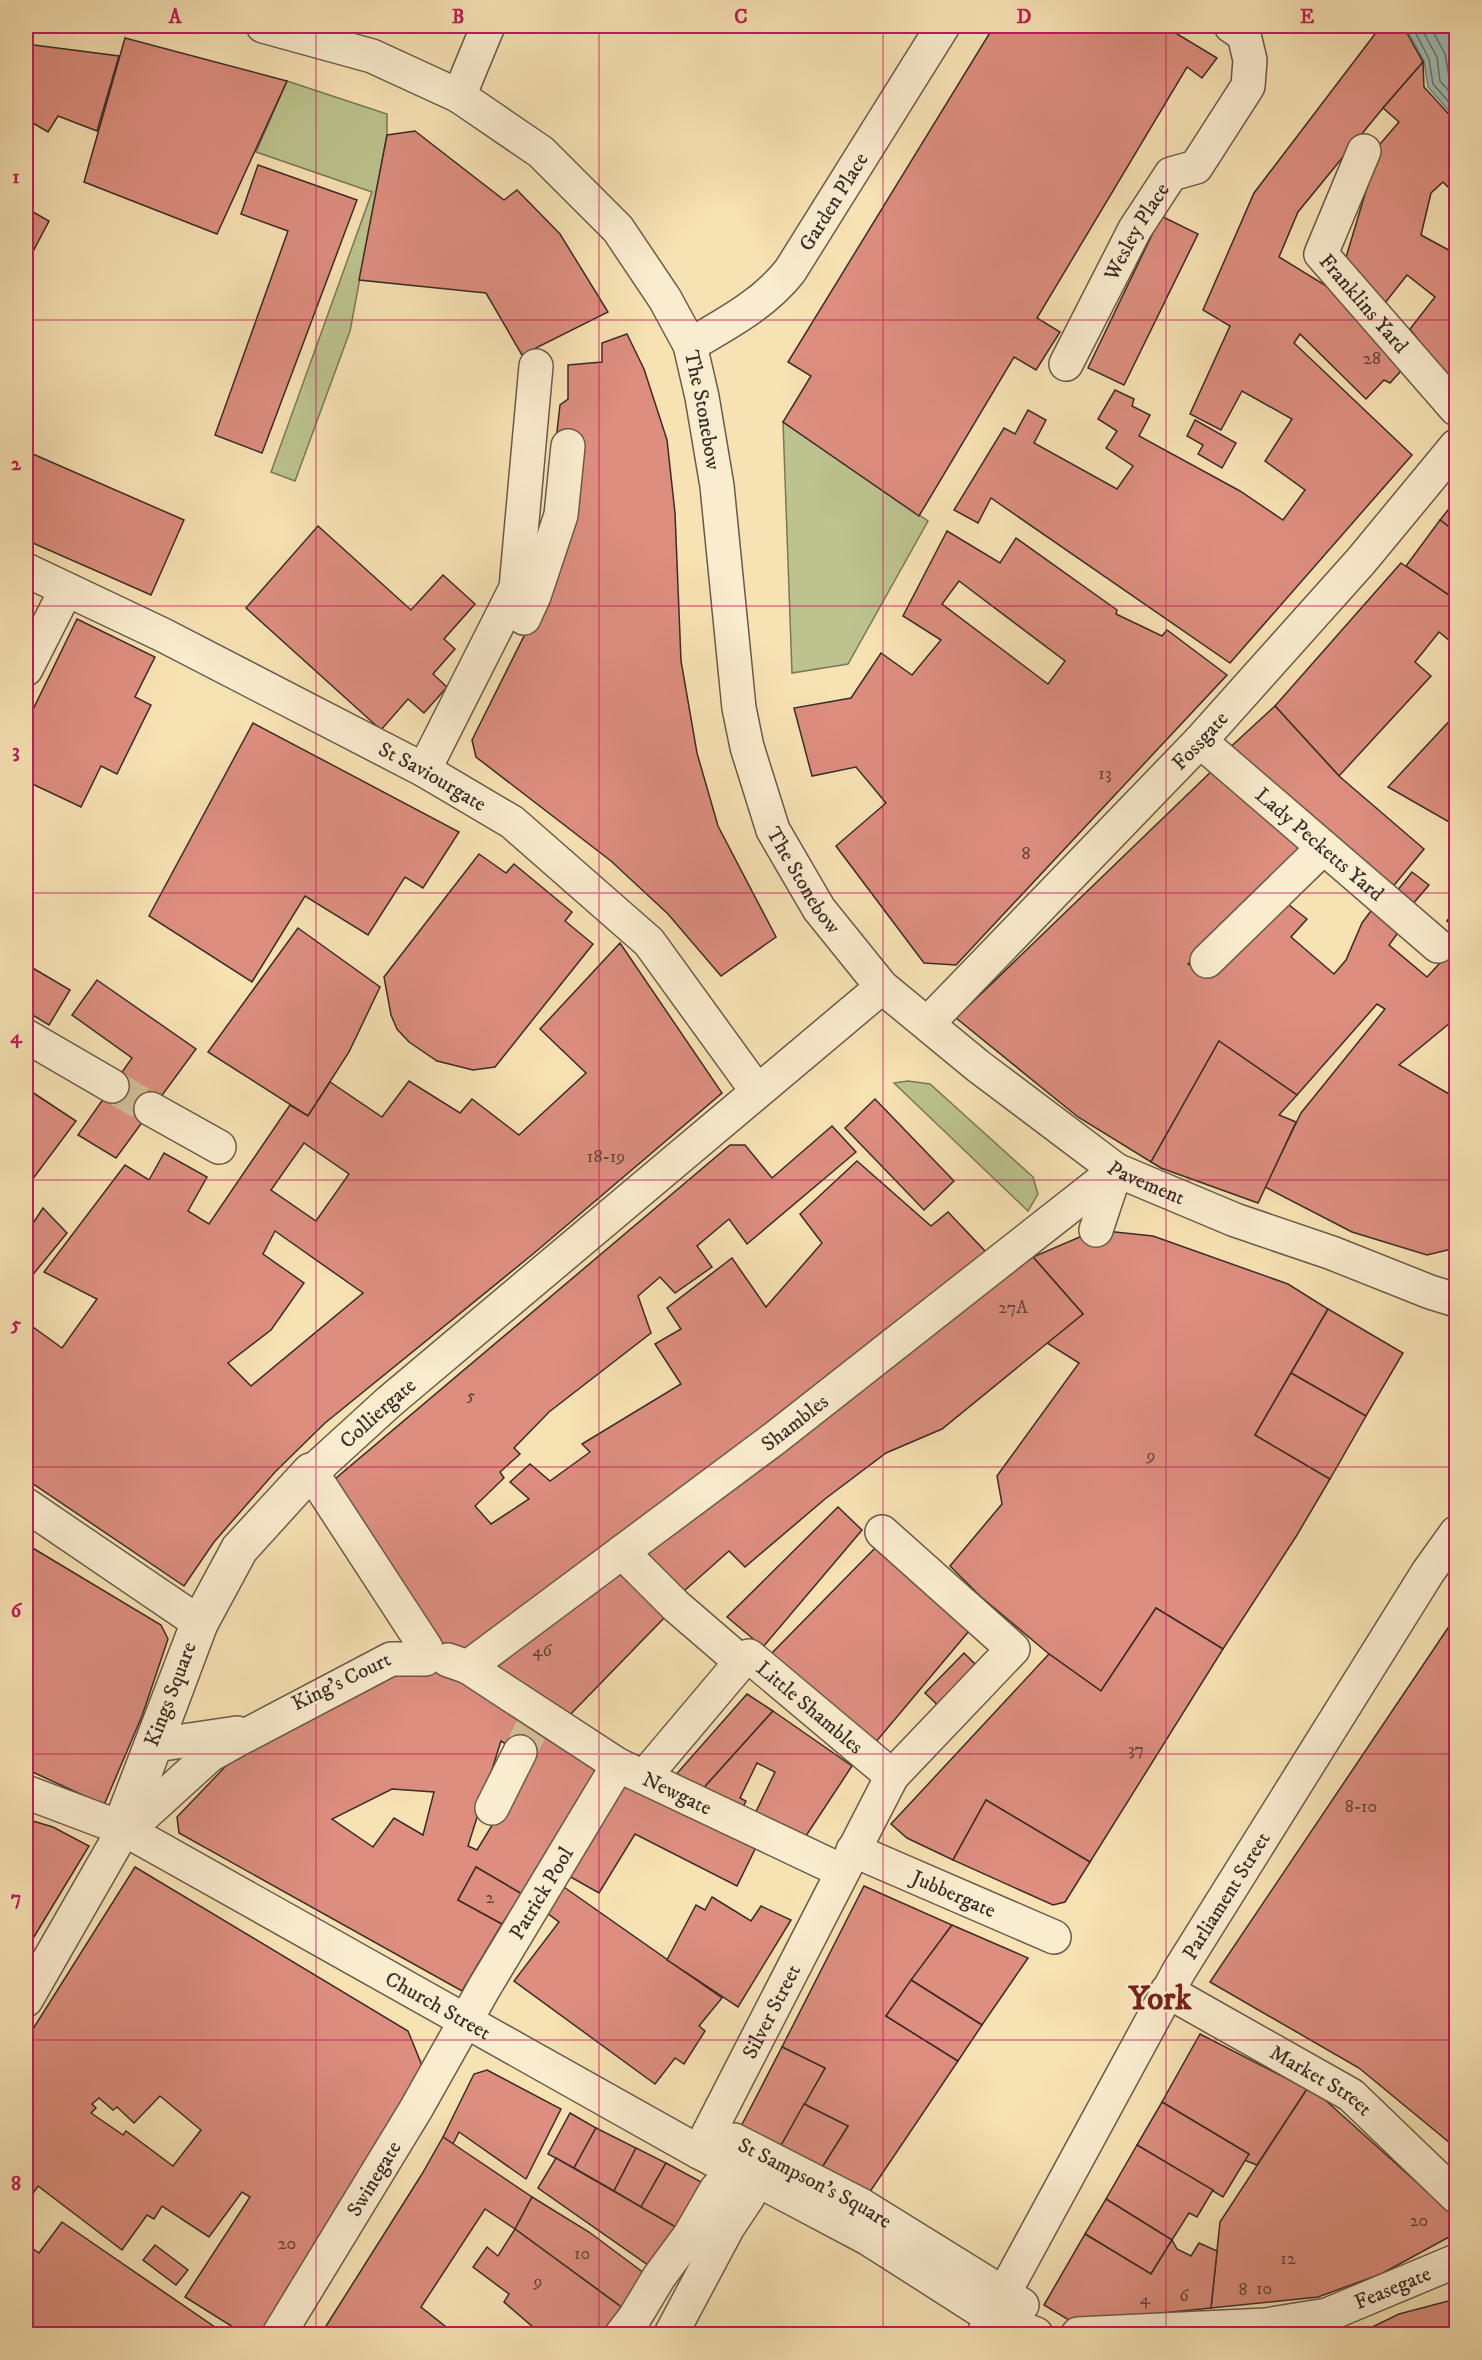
<svg xmlns="http://www.w3.org/2000/svg" width="1482" height="2360" viewBox="0 0 1482 2360" font-family="'IM FELL DW Pica',serif">
<style>
.green{fill:#bcc38e;stroke:#7b785a;stroke-width:1.5}
.water{fill:#9ebdb3;stroke:#76837b;stroke-width:1.5}
.lines{fill:none;stroke-linecap:round;stroke-linejoin:round}
.shore{stroke:#6c746d;stroke-width:1.5}
.building{fill:#dd8e7f;stroke:#3a2c27;stroke-width:1.5;fill-rule:evenodd}
.minor-tunnel{stroke:#d1be98;stroke-width:33;stroke-dasharray:33 16;stroke-linecap:butt}
.minor-casing{stroke:#695a4a;stroke-width:36}
.minor{stroke:#faecce;stroke-width:33}
.grid{fill:none;stroke:#c2185b;stroke-width:1.5;stroke-opacity:0.55}
.labels{text-anchor:middle;stroke-width:4.5;stroke-linejoin:round;paint-order:stroke}
.number-label{font-size:18px;fill:#63443d}
.street-label{font-size:21px;fill:#3a2c27;stroke:#faecce}
.town-label{font-size:33px;font-weight:bold;fill:#7a1f14;stroke:#faecce}
.neatline{fill:none;stroke:#c2185b;stroke-width:2}
.grid-label{font-size:20px;text-anchor:middle;font-weight:bold;fill:#c2185b}
</style>
<rect width="100%" height="100%" fill="#f7e2b4"/>
<filter id="stains"><feTurbulence type="fractalNoise" baseFrequency=".00333" numOctaves="4"/><feColorMatrix values="0 0 0 0 .2 0 0 0 0 .09 0 0 0 0 .02 0 0 0 .5 -.17"/></filter>
<radialGradient id="worn" r=".72"><stop offset=".6" stop-color="#630" stop-opacity="0"/><stop offset="1" stop-color="#630" stop-opacity=".3"/></radialGradient>
<g class="green">
<polygon points="287,81 387,114 387,135 350,331 295,481 271,472 372,192 256,152"/>
<polygon points="783,422 928,521 848,664 792,673"/>
<polygon points="908,1081 930,1084 1033,1177 1038,1194 1028,1211 894,1083"/>
</g>
<polygon class="water" points="1405,26 1456,26 1456,119 1428,87 1424,61"/>
<g class="lines">
<g class="shore">
<polyline points="1412,26 1429,59 1433,84 1456,110"/>
<polyline points="1420,26 1437,57 1440,81 1456,99"/>
<polyline points="1430,26 1445,54 1449,77 1456,85"/>
</g>
</g>
<g class="building">
<polygon points="994,26 1164,26 1217,58 1202,78 1187,67 1037,318 1060,332 1036,370 1014,357 919,516 783,422 811,376 788,362"/>
<polygon points="1381,26 1403,26 1423,62 1383,108 1298,212 1279,257 1333,290 1409,362 1390,383 1384,380 1366,399 1300,334 1294,343 1412,455 1230,663 991,498 978,523 954,510 1004,428 1015,434 1028,410 1046,420 1034,443 1117,489 1133,466 1106,448 1117,431 1098,419 1115,390 1134,399 1132,406 1150,415 1139,436 1240,491 1283,520 1305,490 1265,461 1292,419 1242,391 1221,430 1190,414 1230,326 1203,310 1254,193"/>
<polygon points="125,38 287,81 217,234 84,182"/>
<polygon points="26,44 119,56 97,131 58,116 48,132 26,119"/>
<polygon points="1423,62 1424,87 1456,122 1456,195 1443,182 1431,193 1421,235 1456,254 1456,389 1410,329 1435,297 1407,275 1385,303 1344,264 1380,144 1399,122 1383,108"/>
<polygon points="415,131 504,200 517,190 560,234 608,312 522,355 486,293 359,280 387,135"/>
<polygon points="258,165 357,200 262,453 215,435 288,231 241,214"/>
<polygon points="26,208 49,221 30,257 26,255"/>
<polygon points="1161,216 1198,234 1124,385 1088,368"/>
<polygon points="627,334 644,369 667,440 675,513 681,661 697,753 718,826 776,937 721,976 668,914 611,861 476,757 472,740 544,596 546,530 560,405 568,399 568,365 602,362 602,343"/>
<polygon points="1195,420 1236,443 1222,468 1198,454 1203,445 1187,436"/>
<polygon points="26,451 184,520 151,595 26,540"/>
<polygon points="1456,500 1456,532 1440,520"/>
<polygon points="1440,520 1456,532 1456,597 1455,599 1406,566"/>
<polygon points="318,526 411,610 443,575 475,604 444,639 455,649 433,674 447,687 424,713 408,699 381,730 246,608"/>
<path d="M947 531 1000 563 1016 538 1117 610 1116 614 1162 636 1167 630 1227 675 956 965 924 963 836 846 886 803 856 767 812 776 794 708 851 698 881 653 912 675 941 640 903 616ZM959 581 1065 661 1048 684 942 604Z"/>
<polygon points="1401,563 1456,600 1456,612 1452,617 1456,620 1456,646 1439,632 1415,662 1431,676 1339,776 1275,706"/>
<polygon points="26,598 32,601 26,617"/>
<polygon points="77,619 155,657 135,697 151,705 117,774 101,766 81,807 26,781 26,724"/>
<polygon points="1275,706 1339,776 1424,849 1386,895 1224,753"/>
<polygon points="1456,714 1456,826 1388,787"/>
<polygon points="253,723 459,832 423,888 405,877 368,935 305,896 252,982 149,916"/>
<polygon points="1217,766 1309,847 1188,964 1206,977 1280,898 1307,919 1291,937 1334,974 1346,960 1362,923 1376,904 1402,927 1389,945 1427,977 1456,946 1456,1018 1399,1065 1456,1098 1456,1248 1427,1255 1352,1232 1265,1187 1301,1113 1385,1009 1377,1004 1297,1095 1219,1041 1151,1162 1078,1117 956,1018"/>
<polygon points="479,854 506,873 514,864 572,912 565,921 593,944 495,1067 473,1070 437,1061 409,1042 397,1029 391,1015 384,977"/>
<polygon points="1412,872 1429,885 1412,905 1397,891"/>
<polygon points="1456,907 1456,928 1447,921"/>
<polygon points="298,928 380,987 349,1052 308,1116 208,1052"/>
<path d="M620 943 722 1093 533 1254 325 1423 275 1472 214 1542 184 1586 26 1479V1322L62 1348 97 1299 44 1272 125 1165 149 1180 164 1153 207 1177 188 1211 209 1224 290 1105 308 1116 330 1082 382 1117 409 1081 460 1113 472 1099 519 1135 586 1073 540 1029ZM304 1143 349 1174 316 1221 271 1190ZM275 1231 363 1293 251 1386 228 1363 271 1330 304 1283 263 1254Z"/>
<polygon points="26,964 70,990 49,1025 26,1011"/>
<polygon points="97,980 196,1049 116,1158 78,1135 132,1058 72,1015"/>
<polygon points="1219,1041 1297,1095 1279,1115 1296,1122 1258,1203 1161,1168 1151,1162"/>
<polygon points="32,1092 76,1121 26,1188 26,1103"/>
<polygon points="875,1099 954,1181 924,1210 845,1128"/>
<polygon points="832,1126 856,1152 747,1244 729,1219 697,1246 712,1267 675,1293 660,1277 638,1296 651,1333 549,1412 514,1448 520,1454 500,1472 504,1478 475,1506 491,1524 529,1499 510,1482 530,1464 550,1481 590,1452 582,1444 681,1384 655,1344 681,1329 667,1308 732,1258 766,1307 822,1243 800,1214 857,1161 931,1226 948,1212 987,1253 639,1534 464,1653 426,1648 322,1490 730,1145 745,1145 772,1178"/>
<polygon points="43,1208 67,1233 26,1283 26,1234"/>
<polygon points="1096,1230 1153,1236 1288,1284 1328,1309 1255,1435 1330,1479 1297,1535 1223,1649 1156,1608 1101,1691 1049,1654 980,1596 950,1566 1002,1504 997,1476 1079,1363 1047,1343 1083,1314 1033,1257"/>
<polygon points="1033,1257 1083,1314 942,1429 886,1453 825,1499 745,1567 729,1551 675,1599 637,1552"/>
<polygon points="1328,1309 1403,1353 1366,1416 1291,1373"/>
<polygon points="1291,1373 1366,1416 1330,1479 1255,1435"/>
<polygon points="838,1507 862,1530 763,1647 727,1617"/>
<polygon points="26,1544 161,1625 168,1639 142,1716 104,1805 26,1769"/>
<polygon points="879,1544 969,1631 870,1749 769,1656"/>
<polygon points="620,1565 667,1615 563,1722 491,1668"/>
<polygon points="1156,1608 1223,1649 1090,1862 986,1800 953,1860 907,1838 891,1824 1049,1654 1101,1691"/>
<polygon points="1456,1616 1456,2148 1359,2068 1210,1982"/>
<polygon points="964,1653 983,1672 944,1711 925,1693"/>
<path d="M431 1668 501 1699 603 1765 522 1894 476 1867 458 1900 502 1924 462 1991 179 1833 177 1817 246 1745 396 1671ZM501 1741 532 1760 477 1850 468 1846ZM392 1789 434 1792 423 1835 394 1818 373 1847 332 1819Z"/>
<polygon points="747,1694 773,1711 700,1792 673,1778"/>
<polygon points="773,1711 852,1766 800,1845 752,1820 775,1772 757,1763 740,1798 746,1801 740,1813 700,1792"/>
<polygon points="626,1781 758,1843 737,1886 635,1834 599,1893 560,1871"/>
<polygon points="986,1800 1090,1862 1065,1902 1053,1905 953,1860"/>
<polygon points="26,1819 53,1827 89,1846 26,1950"/>
<path d="M135 1867 408 2031 423 2068 261 2334H244L185 2297 250 2197 242 2192 209 2237 162 2206 154 2219 147 2215 122 2250 38 2186 26 2204V2040ZM160 2096 201 2130 173 2166 126 2131 123 2135 91 2113 96 2108 92 2104 99 2098 113 2110 117 2107 134 2123Z"/>
<polygon points="476,1867 522,1894 502,1924 458,1900"/>
<polygon points="561,1885 722,1998 699,2026 705,2031 684,2064 675,2058 655,2084 514,1981 559,1922 543,1910"/>
<polygon points="864,1886 952,1925 886,2016 958,2061 861,2205 814,2180 848,2126 804,2104 825,2068 782,2047"/>
<polygon points="712,1897 751,1921 761,1906 791,1920 738,2007 667,1960 696,1905 705,1910"/>
<polygon points="952,1925 1028,1958 982,2025 911,1980"/>
<polygon points="911,1980 982,2025 958,2061 886,2016"/>
<polygon points="1200,2034 1307,2089 1257,2165 1244,2160 1249,2154 1162,2102"/>
<polygon points="782,2047 825,2068 773,2160 734,2140"/>
<polygon points="487,2070 561,2109 526,2179 459,2132 453,2144 443,2137 474,2074"/>
<polygon points="1307,2089 1323,2098 1451,2213 1449,2237 1381,2274 1318,2297 1211,2308 1220,2222"/>
<polygon points="1162,2102 1249,2154 1223,2197 1137,2145"/>
<polygon points="804,2104 848,2126 814,2180 773,2160"/>
<polygon points="570,2113 596,2128 574,2168 548,2154"/>
<polygon points="596,2128 636,2148 614,2191 574,2168"/>
<polygon points="443,2137 532,2197 515,2229 485,2209 421,2307 455,2334 321,2334 422,2174"/>
<polygon points="1137,2145 1213,2190 1197,2217 1189,2213 1172,2240 1106,2199"/>
<polygon points="636,2148 666,2163 641,2207 614,2191"/>
<polygon points="556,2158 690,2235 648,2265 538,2188"/>
<polygon points="666,2163 716,2190 690,2235 641,2207"/>
<polygon points="532,2197 589,2232 644,2273 635,2317 515,2229"/>
<polygon points="1106,2199 1172,2240 1151,2274 1085,2234"/>
<polygon points="62,2222 225,2334 26,2334 26,2244 39,2253"/>
<polygon points="515,2229 635,2317 622,2334 541,2334 504,2302 509,2294 473,2267 487,2247 498,2256"/>
<polygon points="1085,2234 1151,2274 1172,2240 1177,2249 1191,2256 1199,2243 1217,2251 1211,2308 1072,2322 1044,2305"/>
<polygon points="155,2245 188,2270 176,2285 143,2260"/>
<polygon points="1456,2299 1456,2334 1358,2334 1399,2314"/>
<polygon points="490,2329 494,2334 481,2334"/>
</g>
<g class="lines">
<g class="minor-tunnel">
<polyline points="112,1086 151,1109"/>
<polyline points="520,1752 535,1721"/>
</g>
<g class="minor-casing">
<g id="minor">
<path id="s1" d="M263 26 372 56 459 96 541 152 618 229 665 299 690 345 702 397 717 486 739 708 747 747 773 830 819 909 882 987 978 1066 1116 1170 1235 1220 1332 1253 1430 1292 1456 1300"/>
<polyline points="459,96 488,26"/>
<path id="s2" d="M1364 151 1321 254 1456 409"/>
<path id="s3" d="M690 345C726 324 764 304 790 271L943 26"/>
<path id="s4" d="M1066 364 1135 229 1171 174 1196 167 1248 86 1250 60 1244 35 1231 26"/>
<path id="s5" d="M26 570 163 635 424 770 512 822 649 942 757 1091"/>
<polyline points="524,618 534,596 561,515 568,446"/>
<polyline points="26,669 66,590"/>
<path id="s6" d="M1200 741 1438 946"/>
<polyline points="424,770 516,588 536,366"/>
<polyline points="1207,961 1323,848"/>
<path id="s7" d="M928 1023 1200 741 1361 561 1456 446"/>
<polyline points="26,1036 112,1086"/>
<polyline points="151,1109 219,1147"/>
<polyline points="1096,1230 1116,1170"/>
<polygon points="310,1470 426,1648 425,1659 391,1659 239,1739 210,1755 133,1825 122,1820 198,1622 238,1548"/>
<polyline points="26,1505 201,1624"/>
<polyline points="622,1552 676,1606 741,1662"/>
<path id="s8" d="M448 1660 468 1667 618 1765 842 1871"/>
<path id="s9" d="M468 1667 775 1438 1116 1170"/>
<polyline points="156,1745 237,1733"/>
<path id="s10" d="M644 1777 741 1662 749 1656 892 1776"/>
<path id="s11" d="M26 1792 124 1829 699 2152 733 2170 754 2178 869 2239 991 2317 1036 2334"/>
<polyline points="492,1808 520,1752"/>
<path id="s12" d="M853 1850 1054 1937"/>
<path id="s13" d="M1167 1991 1351 2095 1456 2196"/>
<path id="s14" d="M26 2000 124 1829 201 1624 241 1550 310 1474 390 1401 882 987"/>
<path id="s15" d="M699 2152 892 1776 1013 1649 882 1532"/>
<path id="s16" d="M279 2334 416 2109 484 1988 618 1765"/>
<path id="s17" d="M622 2334 635 2317 659 2277 690 2235 716 2190 733 2170 734 2140 861 2205 1022 2305"/>
<polyline points="671,2334 728,2227 748,2197 754,2178"/>
<path id="s18" d="M984 2334 991 2317 1179 1971 1428 1572 1456 1533"/>
<path id="s19" d="M1078 2334 1266 2325 1327 2315 1456 2261"/>
</g>
</g>
<use href="#minor" class="minor"/>
</g>
<path class="grid" d="M316 26V2334M599 26V2334M883 26V2334M1166 26V2334M26 320H1456M26 606H1456M26 893H1456M26 1180H1456M26 1467H1456M26 1754H1456M26 2040H1456"/>
<g class="labels">
<g class="number-label">
<text x="1372" y="364">28</text>
<text x="1105" y="779">13</text>
<text x="1026" y="859">8</text>
<text x="606" y="1162">18-19</text>
<text x="1013" y="1313">27A</text>
<text x="471" y="1401">5</text>
<text x="1151" y="1461">9</text>
<text x="542" y="1656">46</text>
<text x="1136" y="1755">37</text>
<text x="1361" y="1812">8-10</text>
<text x="490" y="1903">2</text>
<text x="1419" y="2226">20</text>
<text x="287" y="2249">20</text>
<text x="582" y="2259">10</text>
<text x="1288" y="2264">12</text>
<text x="538" y="2287">9</text>
<text x="1264" y="2294">10</text>
<text x="1243" y="2295">8</text>
<text x="1184" y="2301">6</text>
<text x="1145" y="2304">4</text>
</g>
<g class="street-label">
<text dy="7" stroke="none"><textPath href="#s3" startOffset="207">Garden Place</textPath></text>
<text dy="7" stroke="none"><textPath href="#s4" startOffset="150">Wesley Place</textPath></text>
<text dy="7" stroke="none"><textPath href="#s2" startOffset="177">Franklins Yard</textPath></text>
<text dy="7" stroke="none"><textPath href="#s1" startOffset="620">The Stonebow</textPath></text>
<text dy="7" stroke="none"><textPath href="#s7" startOffset="392">Fossgate</textPath></text>
<text dy="7" stroke="none"><textPath href="#s5" startOffset="456">St Saviourgate</textPath></text>
<text dy="7" stroke="none"><textPath href="#s6" startOffset="158">Lady Pecketts Yard</textPath></text>
<text dy="7" stroke="none"><textPath href="#s1" startOffset="1106">The Stonebow</textPath></text>
<text dy="7" stroke="none"><textPath href="#s1" startOffset="1569">Pavement</textPath></text>
<text dy="7" stroke="none"><textPath href="#s14" startOffset="694">Colliergate</textPath></text>
<text dy="7" stroke="none"><textPath href="#s9" startOffset="408">Shambles</textPath></text>
<text transform="translate(341 1681) rotate(-26)" y="7">King's Court</text>
<text transform="translate(170 1694) rotate(-69)" y="7">Kings Square</text>
<text dy="7" stroke="none"><textPath href="#s10" startOffset="240">Little Shambles</textPath></text>
<text dy="7" stroke="none"><textPath href="#s8" startOffset="266">Newgate</textPath></text>
<text dy="7" stroke="none"><textPath href="#s16" startOffset="513">Patrick Pool</textPath></text>
<text dy="7" stroke="none"><textPath href="#s12" startOffset="110">Jubbergate</textPath></text>
<text dy="7" stroke="none"><textPath href="#s18" startOffset="501">Parliament Street</textPath></text>
<text dy="7" stroke="none"><textPath href="#s11" startOffset="465">Church Street</textPath></text>
<text dy="7" stroke="none"><textPath href="#s15" startOffset="158">Silver Street</textPath></text>
<text dy="7" stroke="none"><textPath href="#s13" startOffset="178">Market Street</textPath></text>
<text dy="7" stroke="none"><textPath href="#s16" startOffset="182">Swinegate</textPath></text>
<text dy="7" stroke="none"><textPath href="#s17" startOffset="320">St Sampson's Square</textPath></text>
<text dy="7" stroke="none"><textPath href="#s19" startOffset="321">Feasegate</textPath></text>
</g>
<g class="town-label">
<text x="1160" y="2009">York</text>
</g>
</g>
<rect width="1482" height="2360" fill="none" stroke="#f7e2b4" stroke-width="66"/>
<rect x="33" y="33" width="1416" height="2294" class="neatline"/>
<g class="grid-label">
<text x="175" y="23">A</text>
<text x="458" y="23">B</text>
<text x="741" y="23">C</text>
<text x="1024" y="23">D</text>
<text x="1307" y="23">E</text>
<text x="16" y="183">1</text>
<text x="16" y="470">2</text>
<text x="16" y="757">3</text>
<text x="16" y="1043">4</text>
<text x="16" y="1330">5</text>
<text x="16" y="1617">6</text>
<text x="16" y="1904">7</text>
<text x="16" y="2190">8</text>
</g>
<rect width="100%" height="100%" filter="url(#stains)"/>
<rect width="100%" height="100%" fill="url(#worn)"/>
</svg>
